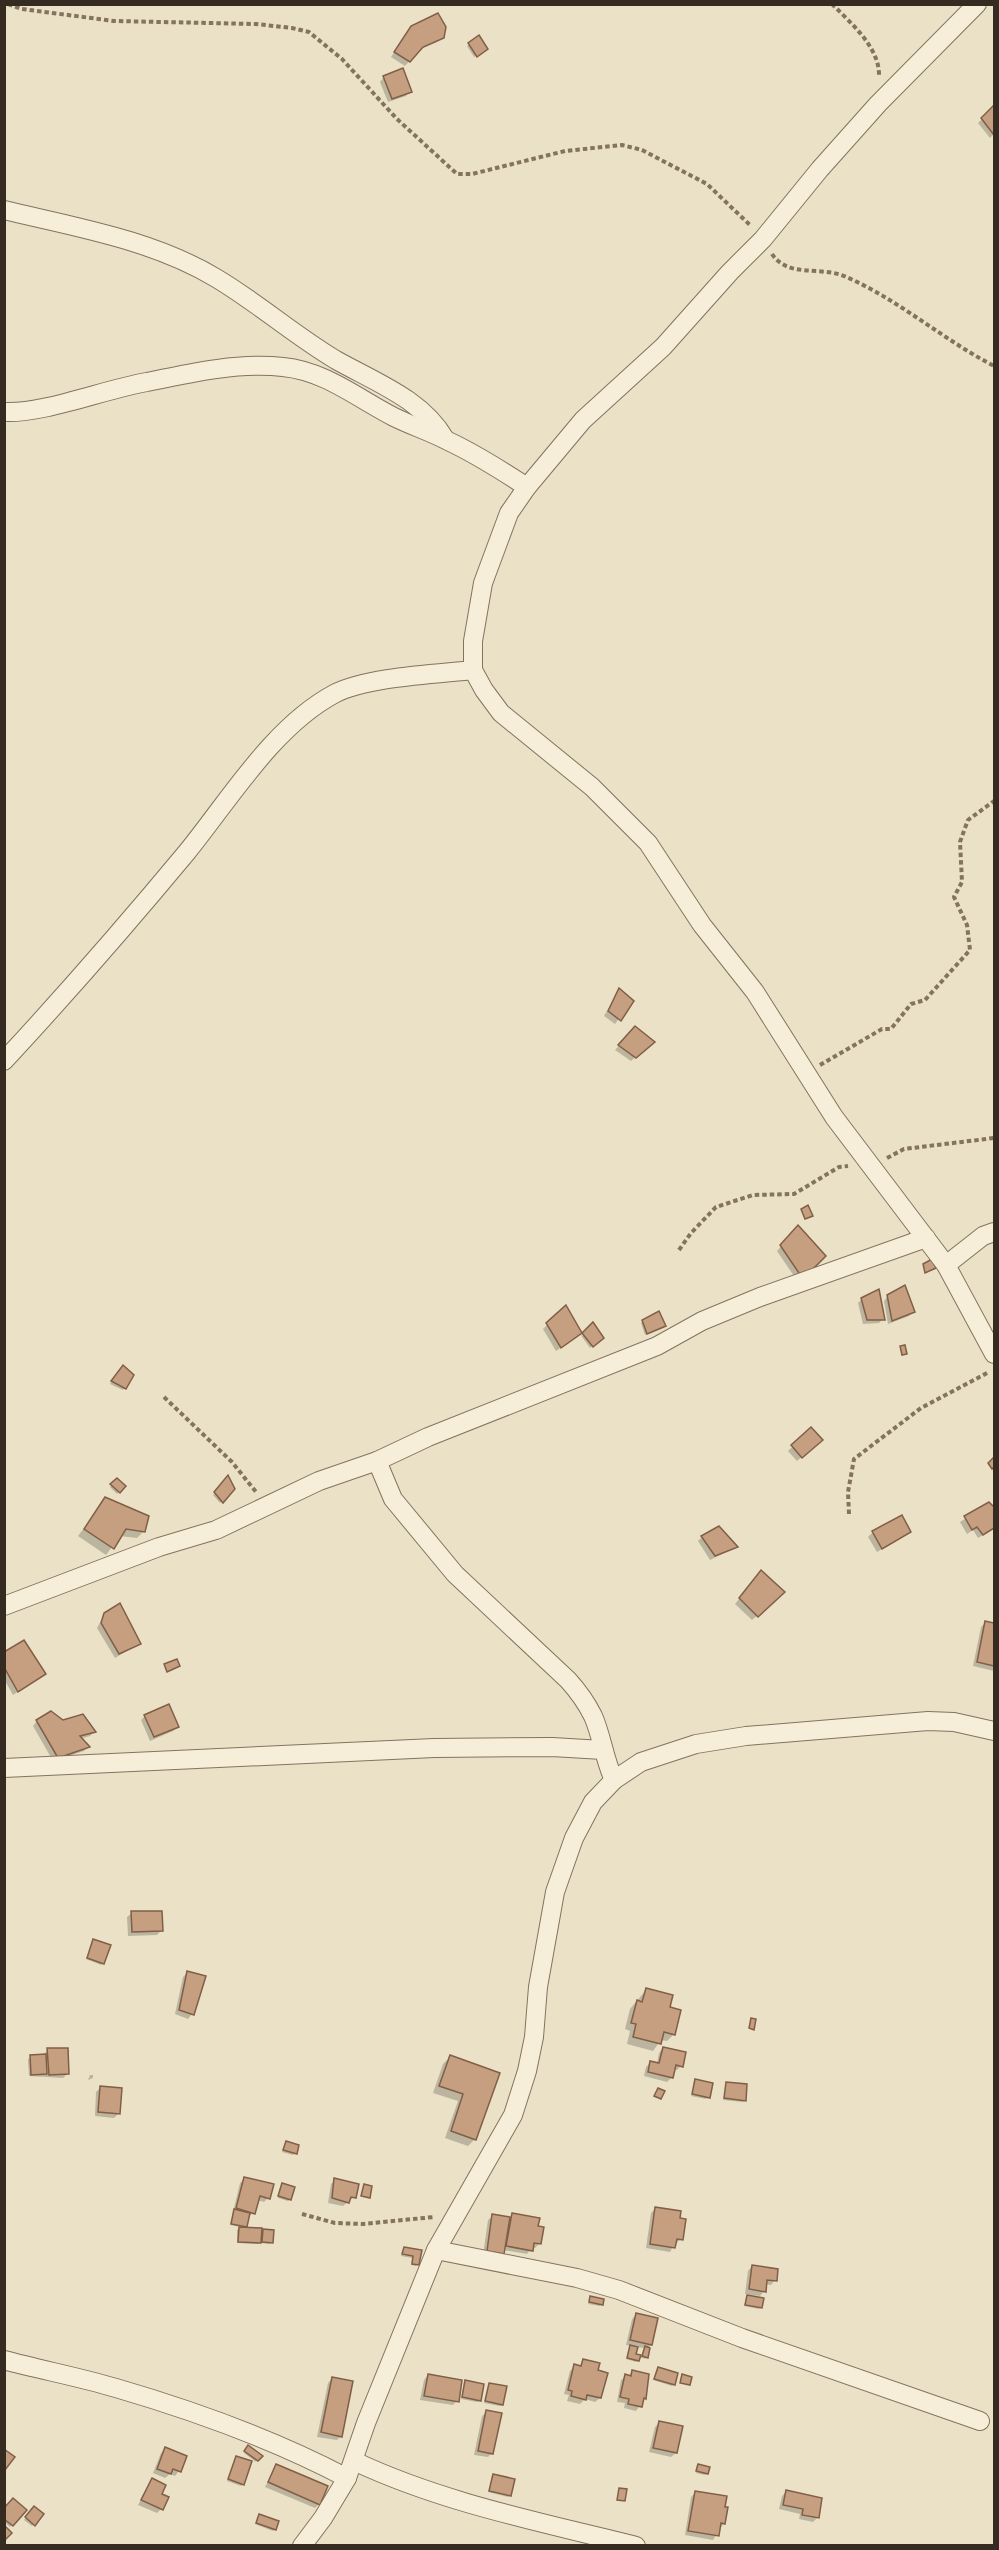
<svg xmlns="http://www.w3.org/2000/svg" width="999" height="2550" viewBox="0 0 999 2550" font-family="Spectral,serif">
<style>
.shadow{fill:#0003;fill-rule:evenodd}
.building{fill:#c59f80;stroke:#815f46;stroke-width:1.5}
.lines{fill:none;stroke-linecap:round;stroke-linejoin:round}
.street-casing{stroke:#84735e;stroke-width:20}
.path{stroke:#84735e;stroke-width:4;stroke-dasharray:4.5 3;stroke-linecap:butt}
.street{stroke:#f6eed9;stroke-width:18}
</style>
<rect width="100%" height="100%" fill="#eae1c7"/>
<g class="shadow">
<polygon points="412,27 442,37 437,42 419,50 405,66 391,57"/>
<polygon points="479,37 485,50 474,57 467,46"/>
<polygon points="384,77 410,91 406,96 388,102 380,82"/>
<polygon points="994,107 994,134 990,138 978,123"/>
<polygon points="619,990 632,1001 615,1024 604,1016"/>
<polygon points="635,1028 648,1046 631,1061 615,1050"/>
<polygon points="794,1232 824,1256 798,1282 777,1251"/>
<polygon points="888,1296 913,1311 909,1316 888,1324 884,1301"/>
<polygon points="862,1299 883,1319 879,1323 863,1324 858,1303"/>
<polygon points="565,1307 582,1336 593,1325 602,1337 590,1348 580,1334 556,1351 543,1329"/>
<polygon points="643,1321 664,1326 645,1335 641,1323"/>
<polygon points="121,1368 132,1375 123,1390 110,1384"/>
<polygon points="811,1429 820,1440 797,1461 788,1451"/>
<polygon points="228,1477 233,1489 220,1503 213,1495"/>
<polygon points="117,1480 124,1486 117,1494 110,1487"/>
<polygon points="106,1499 144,1531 137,1538 120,1536 106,1555 78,1536"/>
<polygon points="988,1504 994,1509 994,1529 978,1538 973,1530 967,1534 960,1522"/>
<polygon points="873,1532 910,1532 877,1552 868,1537"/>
<polygon points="702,1537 736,1547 710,1560 698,1541"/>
<polygon points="757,1577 783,1592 752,1620 735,1604"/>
<polygon points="105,1614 139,1644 115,1658 97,1628"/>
<polygon points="986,1622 994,1624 994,1671 973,1666 981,1627"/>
<polygon points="4,1654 44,1674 13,1695 4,1679"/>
<polygon points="145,1716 177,1726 173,1731 150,1741 141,1720"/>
<polygon points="37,1721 94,1732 90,1736 80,1739 88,1747 84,1751 53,1761 33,1726"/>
<polygon points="132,1913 161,1931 157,1935 128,1936 127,1917"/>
<polygon points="94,1940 103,1963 101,1965 86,1959"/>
<polygon points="188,1972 192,2014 188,2019 175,2014 183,1977"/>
<polygon points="646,1990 668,2008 674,2034 667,2041 661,2040 653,2051 627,2044 630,2031 625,2029 630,2009"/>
<polygon points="663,2048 681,2066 677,2070 673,2070 672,2077 667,2082 644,2076 646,2067 650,2063 657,2064 659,2053"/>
<polygon points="48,2050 68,2073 63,2078 29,2076 28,2059 44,2054"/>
<polygon points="450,2057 498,2074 475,2139 468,2146 445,2138 458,2101 433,2093 443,2064"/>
<polygon points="90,2075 93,2075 93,2078 88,2080"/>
<polygon points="696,2081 711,2085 706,2099 691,2096"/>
<polygon points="727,2083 745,2100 743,2102 723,2100"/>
<polygon points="101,2087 118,2114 114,2118 95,2116 96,2092"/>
<polygon points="286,2143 295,2153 293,2155 282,2152"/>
<polygon points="245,2179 268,2198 264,2202 257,2200 254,2213 247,2217 243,2229 260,2234 264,2231 271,2242 270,2244 261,2243 261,2240 258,2244 237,2243 237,2230 240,2227 230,2225 240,2183"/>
<polygon points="335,2180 354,2197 343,2206 328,2203 331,2184"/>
<polygon points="283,2185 290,2199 288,2201 278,2198"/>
<polygon points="655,2209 682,2239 675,2243 670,2252 646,2248 651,2213"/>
<polygon points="512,2214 537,2227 540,2243 535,2248 532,2247 527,2254 503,2250 498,2257 483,2255 488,2220 493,2216 509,2218"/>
<polygon points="404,2248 420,2251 416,2266 411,2265 412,2258 401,2256"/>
<polygon points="752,2266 775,2280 771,2285 765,2284 764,2291 760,2296 745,2294 748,2271"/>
<polygon points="747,2297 761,2307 759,2309 744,2306"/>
<polygon points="590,2298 601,2304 600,2306 588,2304"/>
<path d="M636 2315 651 2345 647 2349 646 2357 645 2359 639 2357 636 2362 626 2359 632 2346 626 2345 632 2319ZM636 2347 644 2348 641 2357 634 2355Z"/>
<polygon points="584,2360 596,2371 600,2398 595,2402 585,2399 580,2404 567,2401 569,2395 564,2394 570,2371 575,2366 579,2367"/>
<polygon points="658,2369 674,2384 672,2386 653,2380"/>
<polygon points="633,2372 645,2398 636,2411 624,2408 625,2403 617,2402 621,2380"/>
<polygon points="428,2375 457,2401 453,2405 420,2400 424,2380"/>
<polygon points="332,2379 341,2436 337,2440 317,2437 328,2383"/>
<polygon points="465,2382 479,2401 477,2402 461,2399"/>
<polygon points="489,2384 502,2405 500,2406 484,2403"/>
<polygon points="487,2412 492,2453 488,2457 474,2455 482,2416"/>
<polygon points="659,2423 676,2453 671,2457 649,2452 655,2427"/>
<polygon points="249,2447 260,2456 256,2462 244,2453"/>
<polygon points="165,2449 179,2471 175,2476 170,2474 165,2478 153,2473 161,2453"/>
<polygon points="235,2459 243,2484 241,2486 227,2481"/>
<polygon points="699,2465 706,2473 705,2475 696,2473"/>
<polygon points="276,2466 319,2504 315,2508 265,2487"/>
<polygon points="493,2475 510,2495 508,2497 488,2492"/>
<polygon points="152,2480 160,2494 161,2509 157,2513 138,2505"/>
<polygon points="696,2492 724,2523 713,2540 685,2535 691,2497"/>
<polygon points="786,2492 817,2518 813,2522 799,2519 800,2514 779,2509 782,2496"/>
<polygon points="34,2508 42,2514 32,2526 24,2520"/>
<polygon points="4,2510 25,2510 10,2527 4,2522"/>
<polygon points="259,2516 274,2529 273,2531 255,2524"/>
</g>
<g class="building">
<polygon points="438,13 446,27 444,38 423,47 410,62 394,52 411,26"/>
<polygon points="479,35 488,49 477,57 468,43"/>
<polygon points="403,68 412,92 392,99 383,76"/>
<polygon points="994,105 994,135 981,118"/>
<polygon points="619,988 634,1001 621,1021 608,1011"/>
<polygon points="635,1026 655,1042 636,1058 618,1045"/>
<polygon points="808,1205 813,1216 805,1219 801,1209"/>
<polygon points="798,1225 826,1256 803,1279 780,1245"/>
<polygon points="932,1259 936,1268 925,1273 923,1264"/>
<polygon points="905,1285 915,1312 892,1321 887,1295"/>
<polygon points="879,1289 885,1320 867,1320 861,1298"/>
<polygon points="566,1305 582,1333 561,1348 546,1323"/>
<polygon points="659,1311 666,1326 647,1334 642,1320"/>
<polygon points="593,1322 604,1338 593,1347 582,1333"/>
<polygon points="905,1345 907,1354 902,1355 900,1346"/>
<polygon points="123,1365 134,1375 126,1389 111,1381"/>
<polygon points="811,1427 823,1440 802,1458 791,1445"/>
<polygon points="994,1457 994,1467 992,1469 988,1463"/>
<polygon points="228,1475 235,1489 223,1503 214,1492"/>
<polygon points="117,1478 126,1486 120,1493 110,1484"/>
<polygon points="105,1497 149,1516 145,1532 126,1529 114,1549 84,1529"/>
<polygon points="989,1502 994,1507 994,1528 983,1535 977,1527 972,1530 964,1516"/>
<polygon points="902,1515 911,1532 882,1549 872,1531"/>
<polygon points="719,1526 738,1547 715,1556 701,1536"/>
<polygon points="761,1570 785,1592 758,1617 739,1598"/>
<polygon points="120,1603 141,1644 119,1654 101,1623 104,1613"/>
<polygon points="985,1621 994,1623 994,1666 977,1662"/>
<polygon points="24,1640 46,1674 18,1692 4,1667 4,1652"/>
<polygon points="177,1659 180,1666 167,1672 164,1664"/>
<polygon points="169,1704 179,1727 154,1737 144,1715"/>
<polygon points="51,1711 63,1720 83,1714 96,1732 80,1736 90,1747 58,1758 36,1720"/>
<polygon points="131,1911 162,1911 163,1931 132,1932"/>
<polygon points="93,1939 111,1945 104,1964 87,1958"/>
<polygon points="187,1971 206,1976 194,2015 179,2010"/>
<polygon points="646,1988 673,1995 670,2007 681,2010 675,2035 664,2032 661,2044 633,2037 636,2024 631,2023 637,2000 642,2002"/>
<polygon points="751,2018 756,2019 754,2030 749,2028"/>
<polygon points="663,2047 686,2052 683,2067 676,2065 673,2078 648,2072 650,2061 659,2063"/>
<polygon points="47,2048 68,2048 69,2074 49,2075"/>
<polygon points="46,2054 47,2074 31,2075 30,2055"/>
<polygon points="450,2055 500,2073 476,2140 451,2131 463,2094 439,2086"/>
<polygon points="695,2079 713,2083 710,2098 692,2094"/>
<polygon points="726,2082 747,2084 746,2101 724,2098"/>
<polygon points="100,2086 122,2088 120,2114 98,2112"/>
<polygon points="658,2088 665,2091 661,2099 654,2096"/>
<polygon points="286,2141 299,2145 297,2154 283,2150"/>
<polygon points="244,2177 274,2184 270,2199 260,2196 255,2214 236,2208"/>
<polygon points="334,2178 359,2184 356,2198 351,2197 349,2203 332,2198"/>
<polygon points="282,2183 295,2187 291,2200 278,2196"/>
<polygon points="364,2184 372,2186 370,2198 361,2196"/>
<polygon points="655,2207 681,2211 680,2218 686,2219 683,2240 677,2239 675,2248 650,2244"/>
<polygon points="234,2209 250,2213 247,2227 231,2224"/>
<polygon points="512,2213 540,2218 538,2226 544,2227 541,2244 534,2243 533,2251 506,2246"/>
<polygon points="492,2214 510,2217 504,2254 487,2251"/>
<polygon points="239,2227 262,2228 261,2243 238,2242"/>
<polygon points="263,2229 274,2230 273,2243 262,2242"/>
<polygon points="404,2247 422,2250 419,2265 412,2264 413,2256 402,2254"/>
<polygon points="752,2265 778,2269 777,2281 767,2280 766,2292 749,2289"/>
<polygon points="747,2295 764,2298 762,2308 745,2305"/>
<polygon points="590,2296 604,2299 603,2305 589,2302"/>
<polygon points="636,2313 658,2318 652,2345 630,2340"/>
<polygon points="630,2345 638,2347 636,2354 641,2355 639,2361 627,2358"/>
<polygon points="645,2346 650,2348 648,2358 642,2356"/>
<polygon points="583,2359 600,2363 598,2370 608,2373 601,2398 587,2395 586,2400 571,2396 572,2391 568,2390 574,2364 581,2366"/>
<polygon points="658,2367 678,2373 675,2385 654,2379"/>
<polygon points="632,2370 649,2374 646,2399 644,2398 642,2407 628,2404 629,2399 620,2397 625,2374 631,2376"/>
<polygon points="428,2374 462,2380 459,2402 424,2396"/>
<polygon points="682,2374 692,2377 690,2385 680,2383"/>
<polygon points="332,2377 353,2381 342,2437 321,2432"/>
<polygon points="465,2380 484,2384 481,2401 462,2397"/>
<polygon points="489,2383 507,2386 503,2405 485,2401"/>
<polygon points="486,2410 502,2413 493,2454 478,2451"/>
<polygon points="659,2421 683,2426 677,2453 653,2448"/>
<polygon points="248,2445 263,2456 258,2461 244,2451"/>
<polygon points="165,2447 187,2456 181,2472 173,2469 171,2474 157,2469"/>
<polygon points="4,2449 15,2457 5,2470 4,2470"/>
<polygon points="236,2456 252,2461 244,2485 228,2479"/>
<polygon points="276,2464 328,2486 320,2505 268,2482"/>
<polygon points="698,2464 710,2467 708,2474 696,2471"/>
<polygon points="493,2474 515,2479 511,2496 489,2491"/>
<polygon points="152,2478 166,2485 162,2494 169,2497 163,2510 141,2500"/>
<polygon points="619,2488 627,2489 625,2501 617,2500"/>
<polygon points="786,2490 822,2498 819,2518 802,2515 803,2509 783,2505"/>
<polygon points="695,2491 727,2496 725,2507 728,2507 725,2524 721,2523 719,2536 688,2531"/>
<polygon points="13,2498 27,2510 13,2526 4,2519 4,2508"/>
<polygon points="34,2506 44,2514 35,2526 25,2517"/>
<polygon points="259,2514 279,2521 276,2530 256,2523"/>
<polygon points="4,2525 12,2533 4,2541"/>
</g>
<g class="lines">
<g class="street-casing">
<g id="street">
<polyline points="977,4 878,104 820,169 763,239 730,272 663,347 583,420 527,487 509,513 483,583 473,641 473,670 484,690 501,713 592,787 648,843 702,925 755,992 834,1117 946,1265 994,1354"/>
<path d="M4 210C75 227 153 240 216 278 258 303 294 335 336 360 375 382 422 399 445 439"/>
<path d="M4 412C44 414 105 389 147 382 190 373 239 362 283 367 325 371 357 398 394 417 412 426 431 432 448 441 476 454 501 470 527 487"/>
<path d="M4 1061C67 993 128 923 187 852 230 799 273 727 334 694 366 677 436 674 473 670"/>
<polyline points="946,1265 983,1236 994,1232"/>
<path d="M377 1461 393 1499 455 1574 568 1680C578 1691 586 1702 593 1716 602 1736 604 1759 614 1780"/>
<polyline points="4,1606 159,1547 216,1530 319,1481 377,1461 428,1437 657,1346 702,1321 760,1297 926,1238"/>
<polyline points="4,1768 434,1748 552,1747 603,1750"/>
<polyline points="436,2250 577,2278 619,2290 742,2338 980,2421"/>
<path d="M4 2360C41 2370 79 2377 116 2388 195 2411 275 2440 347 2478"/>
<path d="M354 2461C443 2503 541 2522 636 2546"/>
<polyline points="302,2546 323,2518 347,2478 366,2423 436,2250 513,2115 527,2071 534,2037 538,1987 555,1892 574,1838 593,1802 614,1780 641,1762 696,1744 746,1736 928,1721 954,1722 994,1731"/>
</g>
</g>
<g class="path">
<polyline points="8,4 22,9 114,21 256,24 292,28 309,32 342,59 397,119 457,174 472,174 565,151 622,145 642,150 707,184 751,226"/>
<path d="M832 4C851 23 880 48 879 76"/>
<path d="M772 254C788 278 819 266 844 276 898 299 942 339 994 366"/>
<polyline points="820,1065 882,1029 891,1029 911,1004 925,1000 970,950 967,925 954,897 962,882 960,842 965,828 968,820 994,801"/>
<polyline points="887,1158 904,1149 994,1138"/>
<polyline points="679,1250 691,1233 716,1207 753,1195 794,1194 839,1167 848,1166"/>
<polyline points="164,1397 232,1462 256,1492"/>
<polyline points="849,1514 848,1492 854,1459 921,1408 989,1372"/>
<polyline points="302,2214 335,2223 363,2224 434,2217"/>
</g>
<use href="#street" class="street"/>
</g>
<rect width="999" height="2550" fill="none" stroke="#362b20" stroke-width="12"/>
</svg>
